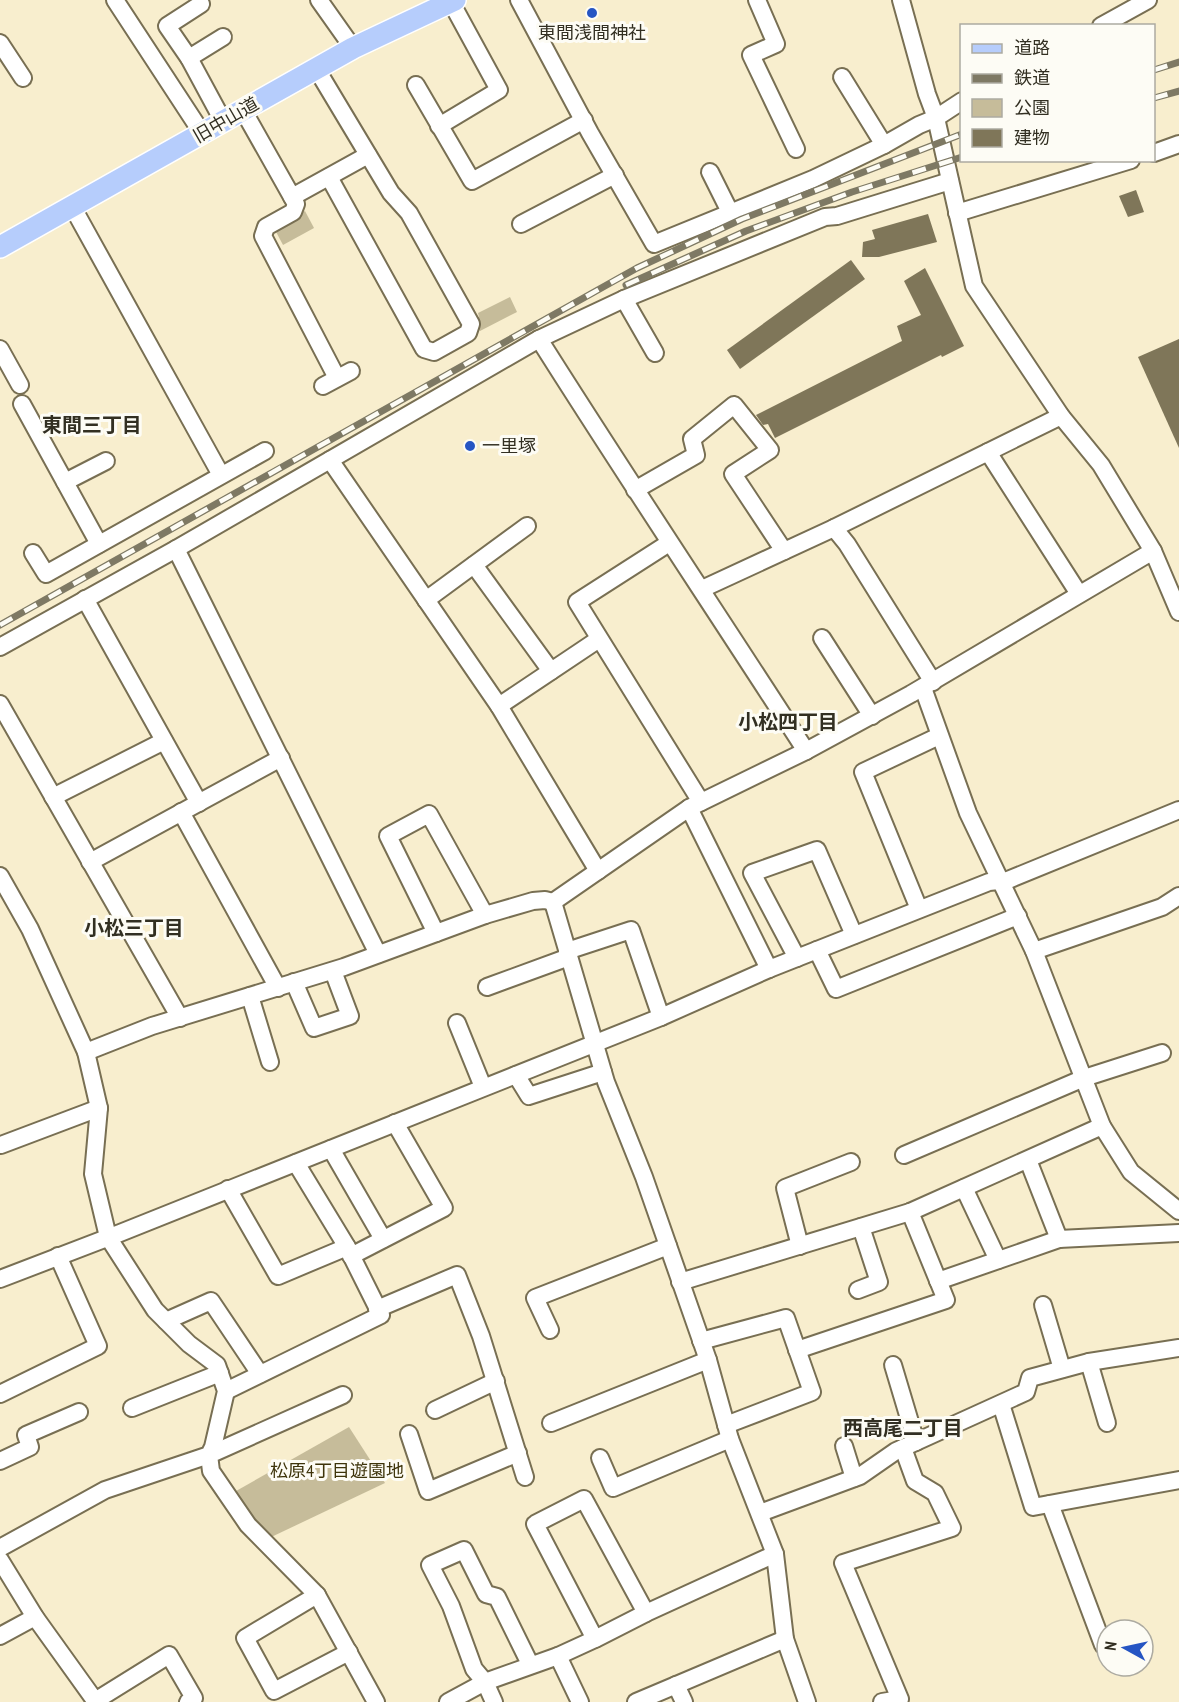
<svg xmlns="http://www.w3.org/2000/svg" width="1179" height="1702" viewBox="0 0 1179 1702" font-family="'PT Sans Narrow','Noto Sans JP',sans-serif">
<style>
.green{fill:#c6bc9a}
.building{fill:#7f7659}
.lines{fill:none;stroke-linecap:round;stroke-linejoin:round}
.minor-casing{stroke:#786f53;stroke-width:20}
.major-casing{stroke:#fff;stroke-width:24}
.minor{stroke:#fff;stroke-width:16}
.major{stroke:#b6cdfc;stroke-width:21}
.rail-casing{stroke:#7e7964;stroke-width:7}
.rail{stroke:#fdfcf5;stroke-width:4.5;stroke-dasharray:14;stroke-linecap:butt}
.poi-dot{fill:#2655c3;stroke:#fdfcf5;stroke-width:2}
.labels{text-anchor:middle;stroke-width:6;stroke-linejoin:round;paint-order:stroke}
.poi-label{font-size:18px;fill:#322f22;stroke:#fdfcf5}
.street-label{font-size:18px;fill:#322f22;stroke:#fdfcf5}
.park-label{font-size:18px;fill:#3e340b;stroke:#fdfcf5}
.neighbourhood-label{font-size:20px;font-weight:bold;fill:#322f22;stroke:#fdfcf5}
</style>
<rect width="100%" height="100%" fill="#f8eece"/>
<g class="green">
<polygon points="305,211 314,228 283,245 274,228"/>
<polygon points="510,297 517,312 480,331 474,320 479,317 478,313"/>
<polygon points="349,1427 385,1483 265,1540 229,1495"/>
</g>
<g class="building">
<polygon points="1136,190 1144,212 1128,217 1119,196"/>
<polygon points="928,214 937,242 879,257 862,257 863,242 875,239 872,230"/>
<polygon points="851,260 865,279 740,369 727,350"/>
<polygon points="925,268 964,346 942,357 941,355 775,438 768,424 763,425 756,415 902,341 897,326 921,315 904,281"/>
<polygon points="1179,339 1179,448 1138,357"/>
</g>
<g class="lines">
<g class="minor-casing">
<g id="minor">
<polyline points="115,0 202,133"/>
<polyline points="319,0 353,48"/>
<polyline points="519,0 590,133 654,244 813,179 884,145 919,125 936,118 962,101"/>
<polyline points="757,0 776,44 751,55 796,149"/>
<polyline points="901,0 927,94 936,118 974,286 1061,416 1101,465 1153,551 1179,612"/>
<polyline points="201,4 167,26 189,58 223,121"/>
<polyline points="1101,26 1148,0"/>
<polyline points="0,43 23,78"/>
<polyline points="189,58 223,37"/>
<polyline points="316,68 391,193 409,213 471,324 468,333 434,352 424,349 329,177"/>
<polyline points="842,77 884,145"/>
<polyline points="416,85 472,181 584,120"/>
<polyline points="243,110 296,204 293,212 266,227 263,236 337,378"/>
<polyline points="439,126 499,90 451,2"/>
<polyline points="1154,153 1179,144"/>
<polyline points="710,172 730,212"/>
<polyline points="292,197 368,155"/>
<polyline points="72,206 221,475"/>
<polyline points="957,213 1131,160"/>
<polyline points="521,224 615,175"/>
<polyline points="624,299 655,353"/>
<path d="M539 339C626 477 717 613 806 751"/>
<polyline points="0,349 20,385"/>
<polyline points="323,386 351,371"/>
<polyline points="22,404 99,544"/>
<polyline points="988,452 1079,594"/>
<polyline points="330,460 499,706 598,871"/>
<polyline points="65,482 106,461"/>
<polyline points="635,490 696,455 692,439 734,405 770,450 733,474 784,551"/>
<polyline points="834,528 847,544 933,682"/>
<polyline points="669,543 577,602 701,802"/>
<polyline points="176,549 378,954"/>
<polyline points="33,553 46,574 265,451"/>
<polyline points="474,565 551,671"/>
<polyline points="702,589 834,528 1061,416"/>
<polyline points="85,599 199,803"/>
<polyline points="426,600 527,526"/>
<polyline points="822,638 872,716"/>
<polyline points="0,647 176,549 539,339 624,299 825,217 837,216 950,181"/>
<polyline points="923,688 968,813 1034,951 1102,1126 1131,1172 1179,1211"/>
<polyline points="0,704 180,1018"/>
<polyline points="499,706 599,639"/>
<polyline points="53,797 164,741"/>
<polyline points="689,808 769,969"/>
<polyline points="181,812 278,988"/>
<polyline points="90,862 281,758"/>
<polyline points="0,876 30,929 86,1052 99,1108 93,1174 108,1237 155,1310 189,1344 217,1365 226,1391 213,1447 209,1455 105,1490 0,1548"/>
<polyline points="553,902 606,1082 644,1177 708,1360 730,1439 775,1554 785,1639 807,1702"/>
<polyline points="553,902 689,808 806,751 911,694 1153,551"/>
<polyline points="919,909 863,772 939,736"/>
<polyline points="436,933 388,836 429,814 485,915"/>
<polyline points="817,950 836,989 1018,916"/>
<polyline points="567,951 631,930 661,1017"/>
<polyline points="1034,951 1162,907 1179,896"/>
<polyline points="797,958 752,873 817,850 854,935"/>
<polyline points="294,982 314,1028 350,1016 333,971"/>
<polyline points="487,987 569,957"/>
<polyline points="250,996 270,1062"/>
<polyline points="457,1023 483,1087"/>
<polyline points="86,1052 152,1026 344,967 485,915 533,901 545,900 553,902"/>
<polyline points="516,1075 529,1096 603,1072"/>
<polyline points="1,1145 99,1108"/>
<polyline points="331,1149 383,1239"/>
<polyline points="904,1155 1084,1078 1162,1053"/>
<polyline points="1028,1160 1059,1239"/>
<polyline points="964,1188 998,1260"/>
<polyline points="228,1189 278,1276 347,1247"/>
<polyline points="800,1246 785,1188 851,1162"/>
<polyline points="351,1256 444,1208 395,1123"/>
<polyline points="0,1279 120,1233 661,1017 769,969 989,882 1008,880 1179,810"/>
<polyline points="938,1281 1059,1239 1179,1233"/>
<polyline points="680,1282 910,1212 1102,1126"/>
<polyline points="858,1290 879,1282 861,1227"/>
<polyline points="1043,1305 1062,1369"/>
<polyline points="377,1309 457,1275 481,1336 525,1477"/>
<polyline points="166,1321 211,1301 260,1374"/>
<polyline points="550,1330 535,1298 668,1246"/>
<polyline points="701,1341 786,1318 812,1392 726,1425"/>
<polyline points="797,1350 946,1300 910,1212"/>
<polyline points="1089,1362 1107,1423"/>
<polyline points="893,1365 916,1442"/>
<polyline points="226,1391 381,1315 347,1247 296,1163"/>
<polyline points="0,1394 98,1346 58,1256"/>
<polyline points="343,1395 209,1455 211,1471 248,1525 317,1595 376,1702"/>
<polyline points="1001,1404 1033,1507 1179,1480"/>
<polyline points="132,1408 220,1373"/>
<polyline points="435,1410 496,1381"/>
<polyline points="551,1423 708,1360"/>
<polyline points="409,1434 428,1491 518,1453"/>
<polyline points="844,1446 854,1478"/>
<polyline points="600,1458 613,1488 730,1439"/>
<polyline points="0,1461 30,1447 26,1435 79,1412"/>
<polyline points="1050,1504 1103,1645"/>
<polyline points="760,1513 860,1476 896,1451 1026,1392 1030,1378 1089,1362 1179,1348"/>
<polyline points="0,1560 35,1617 96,1702"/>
<polyline points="317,1595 245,1638 274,1691 349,1652"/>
<polyline points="0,1636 35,1617"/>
<polyline points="595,1639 535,1524 584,1499 646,1613"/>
<polyline points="558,1656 580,1702"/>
<polyline points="676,1685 684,1702"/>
<polyline points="95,1701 169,1655 194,1698 188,1702"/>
<polyline points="448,1702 485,1682 558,1656 595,1639 646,1613 775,1554"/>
<polyline points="494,1702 485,1682 474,1669 451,1606 430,1565 464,1550 486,1594 497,1597 530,1664"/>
<polyline points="636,1702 785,1639"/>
<polyline points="882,1702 900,1699 843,1563 952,1528 935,1493 915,1481 903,1448"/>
</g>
</g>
<g class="major-casing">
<polyline id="major" points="0,247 353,48 455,0"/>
</g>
<use href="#minor" class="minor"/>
<use href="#major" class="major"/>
<g class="rail-casing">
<g id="rail">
<polyline points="1154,70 1179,62"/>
<polyline points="1154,98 1179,91"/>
<polyline points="626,285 746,231 852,192 962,157"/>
<polyline points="0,625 637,268 742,219 962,134"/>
</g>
</g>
<use href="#rail" class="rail"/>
</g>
<g class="poi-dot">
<circle cx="592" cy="13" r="6"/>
<circle cx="470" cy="446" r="6"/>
</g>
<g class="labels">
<g class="poi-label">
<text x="592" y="39">東間浅間神社</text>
<text x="482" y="452" text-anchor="start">一里塚</text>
</g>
<g class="street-label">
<text transform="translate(226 120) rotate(-30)" y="6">旧中山道</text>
</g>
<g class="park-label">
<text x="337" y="1477">松原4丁目遊園地</text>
</g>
<g class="neighbourhood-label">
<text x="92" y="432">東間三丁目</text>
<text x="788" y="729">小松四丁目</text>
<text x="134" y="935">小松三丁目</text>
<text x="903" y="1435">西高尾二丁目</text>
</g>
</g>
<rect x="960" y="24" width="195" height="138" fill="#fdfcf5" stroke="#acaaa1" stroke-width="1.5"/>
<rect x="972" y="44" width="30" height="9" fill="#b6cdfc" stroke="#acaaa1" stroke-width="1.5"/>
<text x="1014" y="54" font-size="18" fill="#322f22">道路</text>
<rect x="972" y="74" width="30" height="9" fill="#7e7964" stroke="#acaaa1" stroke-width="1.5"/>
<text x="1014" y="84" font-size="18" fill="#322f22">鉄道</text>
<rect x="972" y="99" width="30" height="18" fill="#c6bc9a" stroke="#acaaa1" stroke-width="1.5"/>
<text x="1014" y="114" font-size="18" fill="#322f22">公園</text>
<rect x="972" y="129" width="30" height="18" fill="#7f7659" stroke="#acaaa1" stroke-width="1.5"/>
<text x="1014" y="144" font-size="18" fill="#322f22">建物</text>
<g transform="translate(1125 1648) rotate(278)"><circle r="28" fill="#fdfcf5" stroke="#acaaa1" stroke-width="1.5"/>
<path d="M0-4.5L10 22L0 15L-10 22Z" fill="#2655c3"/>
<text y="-9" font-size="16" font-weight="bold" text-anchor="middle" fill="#322f22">N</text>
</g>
</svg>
